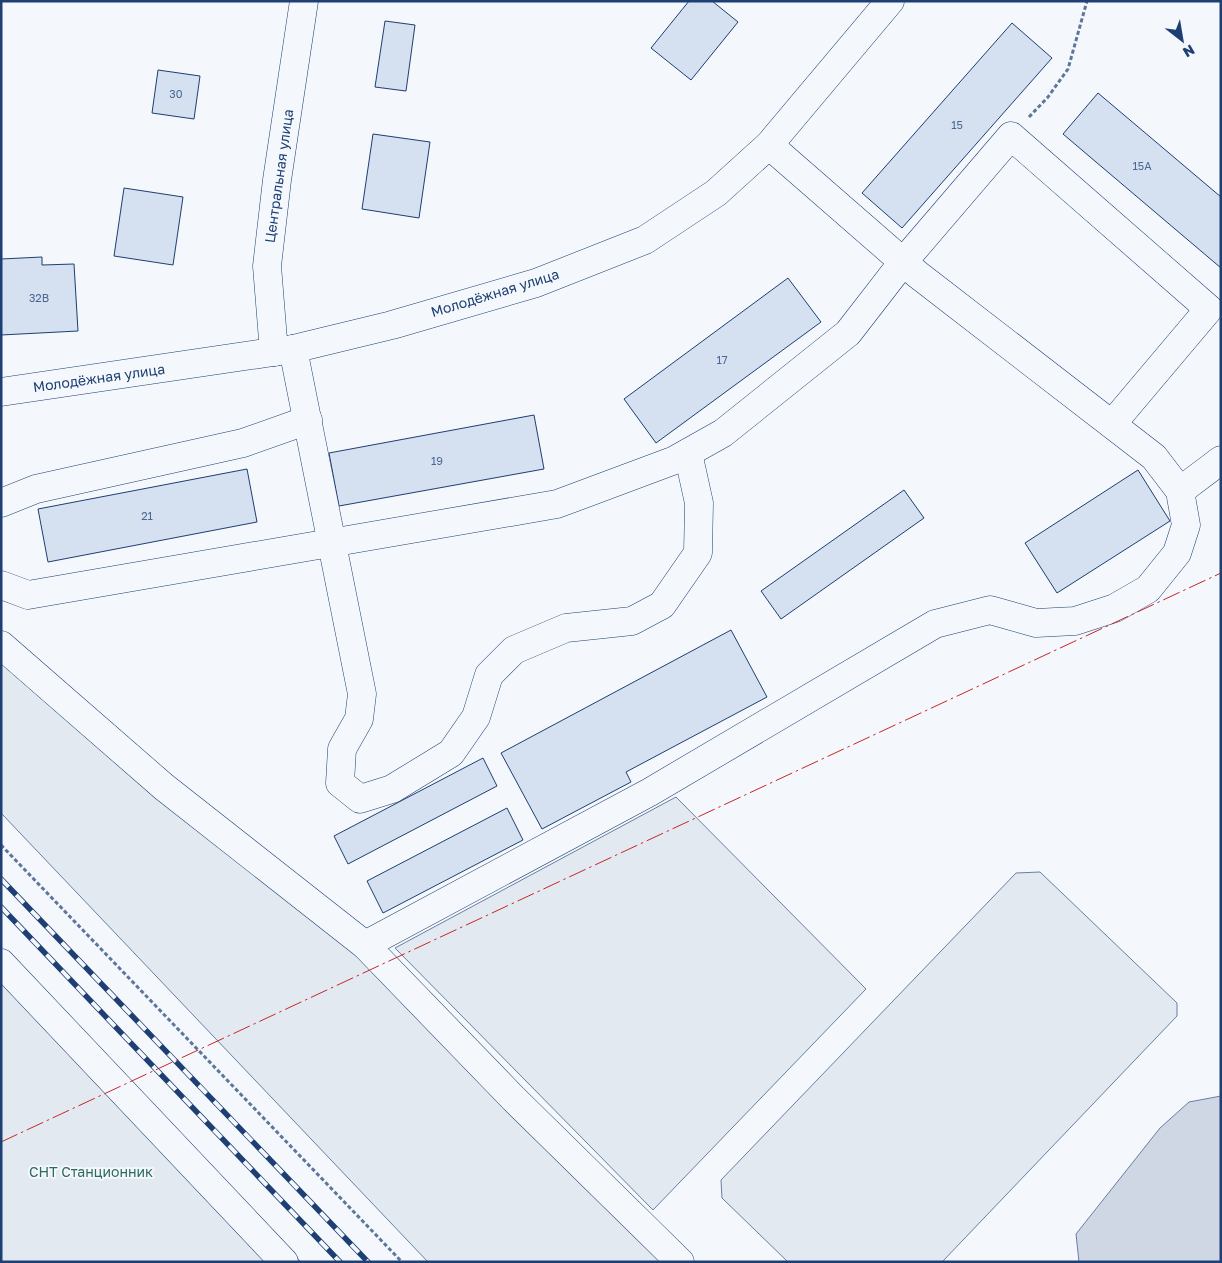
<svg xmlns="http://www.w3.org/2000/svg" width="1222" height="1263" viewBox="0 0 1222 1263" font-family="'Golos Text',sans-serif">
<style>
.green{fill:#e3e9f0;stroke:#687fa3}
.water{fill:#cfd7e4;stroke:#687fa3}
.building{fill:#d5e0f0;stroke:#1d3f73}
.lines{fill:none;stroke-linecap:round;stroke-linejoin:round}
.minor-casing{stroke:#1d3f73;stroke-width:29}
.path{stroke:#5e769c;stroke-width:3;stroke-dasharray:4 2.5;stroke-linecap:butt}
.minor{stroke:#f4f7fb;stroke-width:28}
.rail-casing{stroke:#1d3f73;stroke-width:5.5}
.rail{stroke:#f4f7fb;stroke-width:4;stroke-dasharray:11;stroke-linecap:butt}
.power{stroke:#c62828;stroke-width:1;stroke-dasharray:18 4 2.5 4;stroke-linecap:butt}
.labels{text-anchor:middle;stroke-width:4;stroke-linejoin:round;paint-order:stroke}
.number-label{font-size:11px;fill:#4b6792}
.street-label{font-size:14px;fill:#1d3f73;stroke:#f4f7fb}
.park-label{font-size:14px;fill:#2c6c60;stroke:#f4f7fb}
</style>
<rect width="100%" height="100%" fill="#f4f7fb"/>
<g class="green">
<polygon points="1,648 365,945 683,1262 428,1262 1,813"/>
<polygon points="676,797 866,989 653,1210 395,948"/>
<polygon points="1040,872 1177,1003 1177,1016 942,1262 788,1262 722,1198 721,1180 1016,873"/>
<polygon points="1,950 301,1262 1,1262"/>
</g>
<polygon class="water" points="1221,1096 1221,1262 1079,1262 1076,1234 1160,1128 1189,1102"/>
<g class="building">
<polygon points="689,1 712,1 738,22 691,80 651,48"/>
<polygon points="385,21 415,25 406,91 375,87"/>
<polygon points="1012,23 1052,58 902,228 862,193"/>
<polygon points="158,70 200,76 194,119 152,113"/>
<polygon points="1098,93 1221,197 1221,268 1063,134"/>
<polygon points="373,134 430,142 419,218 362,209"/>
<polygon points="124,188 183,197 173,265 114,256"/>
<polygon points="42,257 42,265 74,264 78,331 1,335 1,259"/>
<polygon points="788,278 821,322 656,443 624,399"/>
<polygon points="534,415 544,469 339,506 329,453"/>
<polygon points="247,469 257,522 48,562 38,509"/>
<polygon points="1138,470 1170,521 1057,593 1025,543"/>
<polygon points="904,490 924,518 781,619 761,591"/>
<polygon points="731,630 767,697 626,772 631,782 542,829 501,753"/>
<polygon points="483,758 497,786 348,864 334,836"/>
<polygon points="507,808 523,840 383,913 367,881"/>
</g>
<g class="lines">
<g class="minor-casing">
<g id="minor">
<polyline points="293,349 362,694 359,719 342,749 340,783 360,799 392,789 451,753 476,717 489,675 514,650 566,628 632,621 662,605 698,553 699,503 688,453"/>
<polyline points="274,352 267,266 277,180 304,1"/>
<polyline points="1,392 293,349 392,325 536,283 645,240 716,193 769,145 890,1"/>
<polyline points="1180,491 1221,460"/>
<polyline points="1,503 36,489 243,443 308,420"/>
<polyline points="1,585 28,595 557,504 675,460 723,433 848,333 903,262 1011,136 1209,309 1112,424"/>
<polyline points="1,645 164,787 365,945 513,1098 680,1262"/>
<polyline points="365,945 650,792 935,624 990,610 1036,623 1075,621 1115,608 1148,589 1177,553 1186,525 1180,491 1154,457 917,274 769,145"/>
<polyline points="1,963 284,1262"/>
</g>
</g>
<g class="path">
<polyline points="1029,117 1048,97 1068,69 1087,1"/>
<polyline points="1,845 402,1262"/>
</g>
<use href="#minor" class="minor"/>
<g class="rail-casing">
<g id="rail">
<polyline points="1,879 368,1262"/>
<polyline points="1,907 340,1262"/>
</g>
</g>
<use href="#rail" class="rail"/>
<polyline class="power" points="1,1142 1221,573"/>
</g>
<g class="labels">
<g class="number-label">
<text x="176" y="98">30</text>
<text x="957" y="129">15</text>
<text x="1142" y="170">15А</text>
<text x="39" y="302">32В</text>
<text x="722" y="364">17</text>
<text x="437" y="465">19</text>
<text x="147" y="520">21</text>
</g>
<g class="street-label">
<text transform="translate(279 176) rotate(-82)" y="5">Центральная улица</text>
<text transform="translate(495 293) rotate(-17)" y="5">Молодёжная улица</text>
<text transform="translate(99 378) rotate(-8)" y="5">Молодёжная улица</text>
</g>
<g class="park-label">
<text x="91" y="1177">СНТ Станционник</text>
</g>
</g>
<rect width="1222" height="1263" fill="none" stroke="#1d3f73" stroke-width="5"/>
<g transform="translate(1182 40) rotate(149)" stroke="#f4f7fb" stroke-width="4" paint-order="stroke">
<path d="M0-4L9 19L0 12L-9 19Z" fill="#1d3f73"/>
<text y="-8" font-size="14" font-weight="bold" text-anchor="middle" fill="#1d3f73">N</text>
</g>
</svg>
